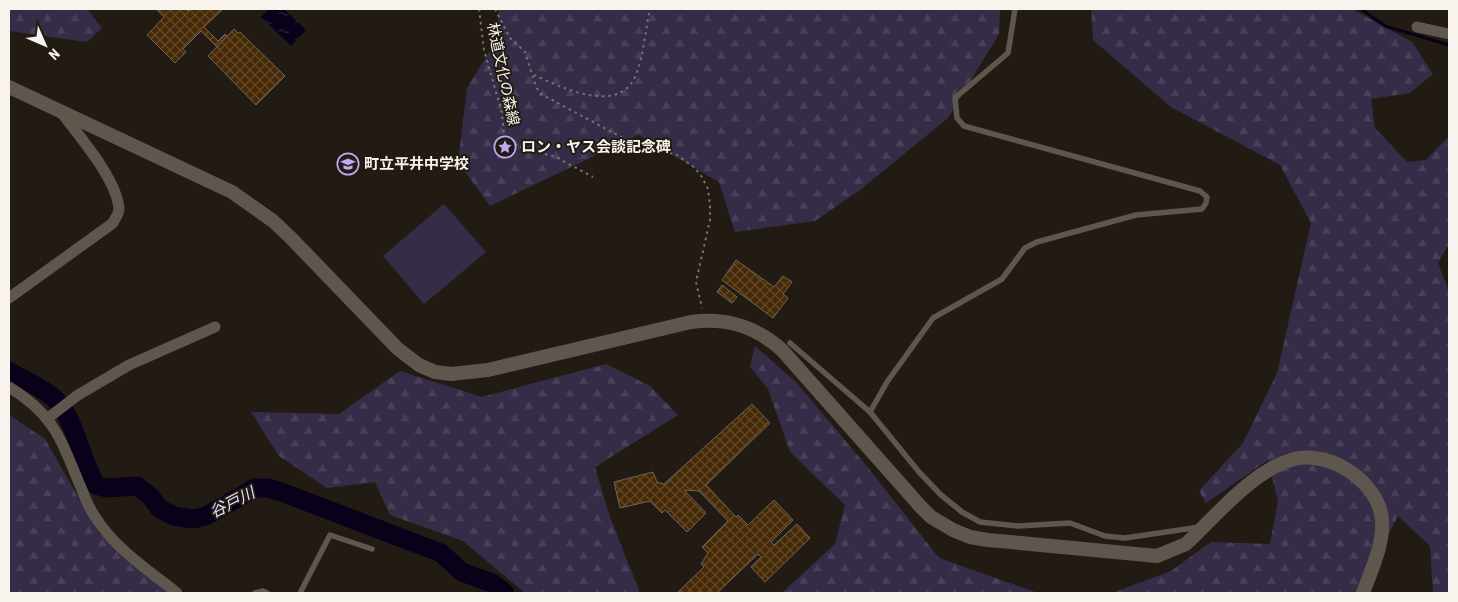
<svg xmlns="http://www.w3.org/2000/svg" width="1458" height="602" viewBox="0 0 1458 602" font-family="'Roboto Condensed','Noto Sans JP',sans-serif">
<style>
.green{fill:#352c47}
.forest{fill:url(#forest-firs)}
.water{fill:url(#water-ripples)}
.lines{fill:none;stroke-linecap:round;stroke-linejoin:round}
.stream{stroke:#09001a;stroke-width:3}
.river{stroke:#09001a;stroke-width:19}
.building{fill:url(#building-cross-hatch);stroke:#6d645b}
.path{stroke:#7a746d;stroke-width:2;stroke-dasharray:2.5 4;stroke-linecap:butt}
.service{stroke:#5f574e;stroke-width:5.5}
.minor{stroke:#5f574e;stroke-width:11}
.tertiary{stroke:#5f574e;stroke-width:14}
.labels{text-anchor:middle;stroke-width:4;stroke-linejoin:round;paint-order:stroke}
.street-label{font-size:15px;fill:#f8f3ed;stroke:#221b14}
.poi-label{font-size:15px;font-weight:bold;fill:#f8f3ed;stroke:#221b14;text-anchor:start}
.water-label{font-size:16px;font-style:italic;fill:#e6def9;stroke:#221b14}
</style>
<defs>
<pattern id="forest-firs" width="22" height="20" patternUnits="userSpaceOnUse" patternTransform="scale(1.25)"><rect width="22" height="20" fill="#352c47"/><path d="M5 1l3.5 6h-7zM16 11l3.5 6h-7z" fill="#494159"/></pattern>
<pattern id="water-ripples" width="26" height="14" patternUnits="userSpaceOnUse" patternTransform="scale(1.25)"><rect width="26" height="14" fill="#09001a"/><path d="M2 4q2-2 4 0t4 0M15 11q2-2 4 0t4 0" fill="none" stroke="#2e263c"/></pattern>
<pattern id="building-cross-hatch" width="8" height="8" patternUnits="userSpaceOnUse" patternTransform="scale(1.25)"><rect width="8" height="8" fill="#472a05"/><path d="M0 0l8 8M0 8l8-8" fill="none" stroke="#62492a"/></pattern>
</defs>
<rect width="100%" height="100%" fill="#221b14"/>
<polygon class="green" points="444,204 486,252 424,304 383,256"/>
<g class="forest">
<polygon points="9,9 87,9 102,28 87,42 9,31"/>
<polygon points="498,9 1000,9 999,34 948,118 860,190 815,221 735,232 719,182 638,135 490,206 458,162 467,88 499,36"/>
<polygon points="1091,9 1352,9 1412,42 1433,74 1410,93 1371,99 1375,128 1407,162 1426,160 1449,136 1449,244 1438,263 1449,291 1449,593 1433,593 1430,546 1398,516 1357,593 1112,593 1171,571 1211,542 1270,544 1278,501 1268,460 1206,503 1199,491 1243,443 1277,373 1311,223 1280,165 1171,107 1093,40"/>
<polygon points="755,346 796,382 870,470 939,558 1038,593 782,593 835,544 845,505 790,452 768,389 750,367"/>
<polygon points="606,364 650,386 678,415 595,467 609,514 640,593 525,593 463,541 390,515 375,482 327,488 279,456 251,412 339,414 400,371 482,397"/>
<polygon points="9,415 45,439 98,532 171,593 9,593"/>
</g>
<polygon class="water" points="269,9 284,9 306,30 291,46 261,17"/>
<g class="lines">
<polyline class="stream" points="1361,9 1385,26 1449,45"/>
<path class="river" d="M9 371C24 381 43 387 56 400 75 419 81 460 96 485L107 488 137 486 150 496 160 509 174 516 193 519 206 516 255 488H268L284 493 441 553 462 572 492 583 505 593"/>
</g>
<g class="building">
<polygon points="156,9 186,9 188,11 190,9 223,9 204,27 218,41 225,34 227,36 217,47 201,31 183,49 186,52 175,63 147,35 164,17"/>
<polygon points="234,29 238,33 240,32 285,76 256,105 208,56"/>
<polygon points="736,260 774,287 783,276 792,282 783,294 788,298 773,318 722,280"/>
<polygon points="722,285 737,297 732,303 717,292"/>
<polygon points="752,404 770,423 706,485 736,517 738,515 748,525 774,500 793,520 771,542 774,545 797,524 810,538 765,582 751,567 761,557 758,554 717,593 677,593 704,567 701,564 708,553 702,547 728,521 699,491 684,490 706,513 687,532 665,510 662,513 650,501 620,508 614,482 653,472 657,482 664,484"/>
</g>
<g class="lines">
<g class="path">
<polyline points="479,9 484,50 502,113 504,135 508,141 525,149 556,157 593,177"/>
<polyline points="495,9 510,38 525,52 536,87 541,94 621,137 677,155 695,168 702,177 708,189 710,205 710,220 696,282 702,308"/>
<path d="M534 75C560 87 618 115 635 77 644 56 645 31 650 9"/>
</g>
<g class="service">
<polyline points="790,343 870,412 919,472 941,495 962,512 980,522 1018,526 1070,523 1105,536 1125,538 1200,527"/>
<polyline points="870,412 887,382 933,318 1002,279 1025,248 1037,242 1136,215 1202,209 1206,203 1207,197 1200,191 964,126 957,118 955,98 1008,53 1015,9"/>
<polyline points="255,593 263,591 267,593"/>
<polyline points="300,593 330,535 372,549"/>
</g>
<g class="minor">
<polyline points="1417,27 1449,34"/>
<path d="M9 298 113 223C115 218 119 214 119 209 117 179 79 136 61 112"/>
<path d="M9 387C53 414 60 437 79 483 84 494 87 505 94 515 114 548 147 569 177 593"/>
<polyline points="48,418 78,395 129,365 215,327"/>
</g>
<path class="tertiary" d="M9 87 232 192 273 221 290 237 398 349 419 365 435 372 451 374 488 370 691 322C726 317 755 326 782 350L920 506 931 517 953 530 970 537 988 540 1157 556 1186 544C1216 516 1253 470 1294 459 1330 450 1379 482 1382 520 1384 544 1371 571 1363 593"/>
</g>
<defs>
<g id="sight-ring" transform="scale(1.125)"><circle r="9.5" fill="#221b14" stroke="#c1a8f3" stroke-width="1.5"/><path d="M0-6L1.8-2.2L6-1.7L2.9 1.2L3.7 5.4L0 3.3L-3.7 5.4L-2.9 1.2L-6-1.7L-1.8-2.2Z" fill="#c1a8f3"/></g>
<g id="school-ring" transform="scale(1.125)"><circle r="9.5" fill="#221b14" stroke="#c1a8f3" stroke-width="1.5"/><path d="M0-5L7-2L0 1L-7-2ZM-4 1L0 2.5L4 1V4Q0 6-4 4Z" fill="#c1a8f3"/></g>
</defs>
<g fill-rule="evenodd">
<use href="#sight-ring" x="505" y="147"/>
<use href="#school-ring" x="348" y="164"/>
</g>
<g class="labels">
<g class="street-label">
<text transform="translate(503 74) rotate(78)" y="5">林道文化の森線</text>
</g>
<g class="poi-label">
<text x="521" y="152">ロン・ヤス会談記念碑</text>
<text x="364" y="169">町立平井中学校</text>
</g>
<g class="water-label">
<text transform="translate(232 502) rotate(-27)" y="6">谷戸川</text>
</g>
</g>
<rect width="1458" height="602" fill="none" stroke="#f8f3ed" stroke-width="20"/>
<g transform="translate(45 45) rotate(135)" stroke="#221b14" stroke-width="4" paint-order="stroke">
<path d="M0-4L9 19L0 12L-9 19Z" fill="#f8f3ed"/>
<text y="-8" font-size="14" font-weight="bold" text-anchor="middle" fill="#f8f3ed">N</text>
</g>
</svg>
